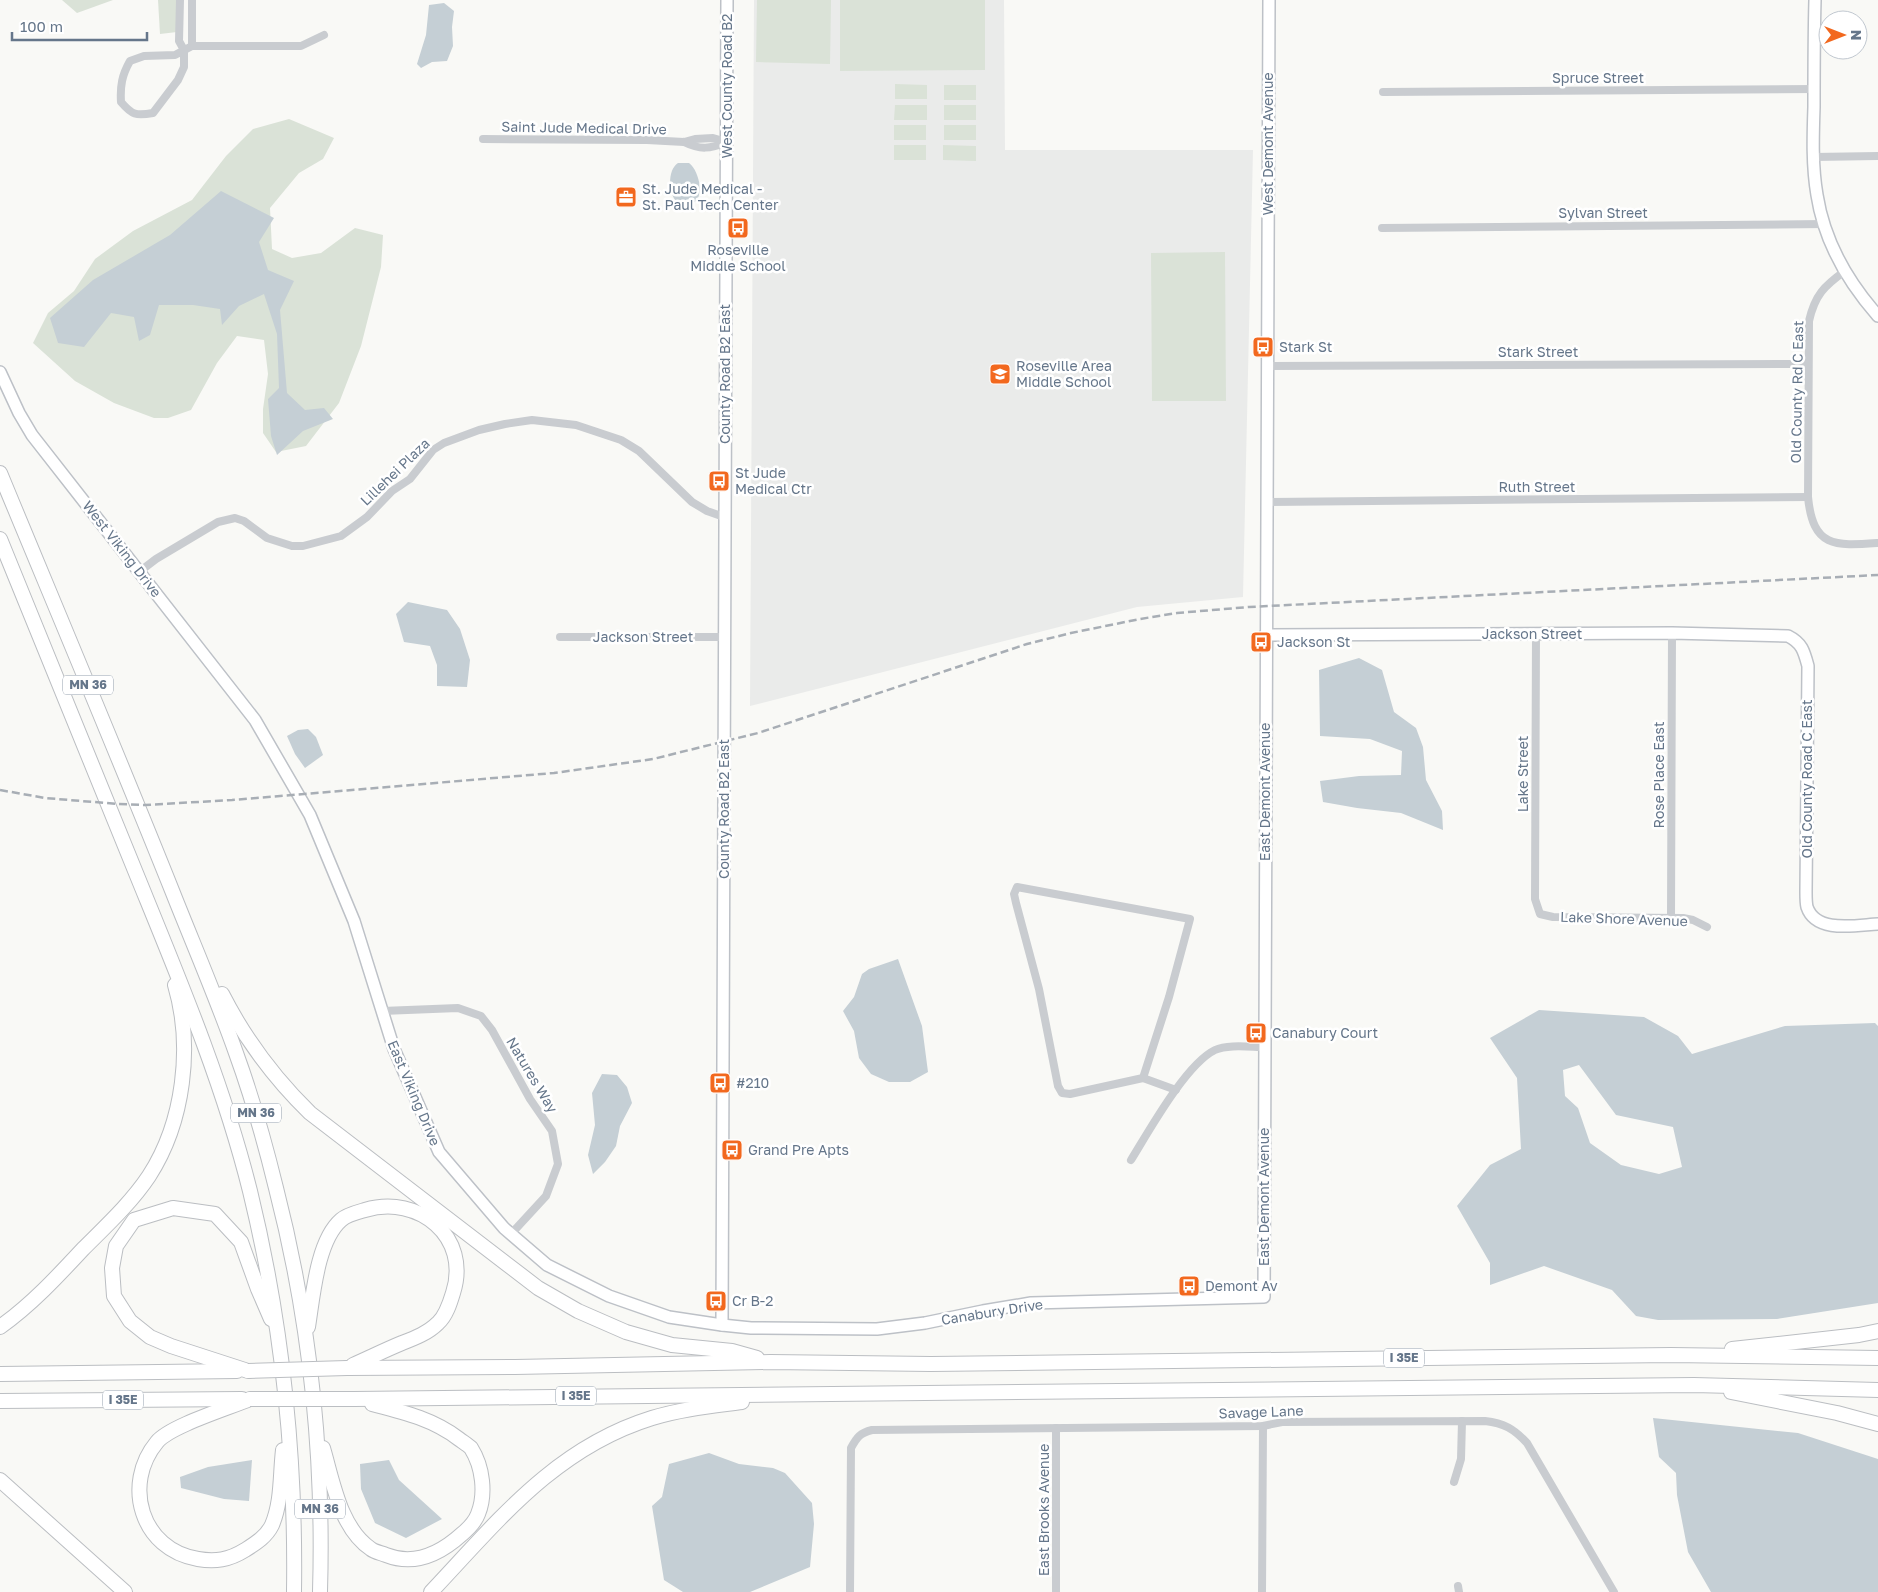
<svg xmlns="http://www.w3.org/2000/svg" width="1878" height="1592" viewBox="0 0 1878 1592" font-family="'Golos Text',sans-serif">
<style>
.built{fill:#eaebea}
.green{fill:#dae2d7}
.water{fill:#c5cfd5;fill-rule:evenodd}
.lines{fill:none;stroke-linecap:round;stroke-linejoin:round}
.secondary-casing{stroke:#bdc1c7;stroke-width:14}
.highway-casing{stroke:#bbbec2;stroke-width:16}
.street{stroke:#c9ccd0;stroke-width:8}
.secondary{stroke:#fff;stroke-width:11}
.highway{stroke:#fff;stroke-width:14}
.rail{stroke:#a8aeb5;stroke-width:2.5;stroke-dasharray:8 4;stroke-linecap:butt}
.highway-bridge-casing{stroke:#bbbec2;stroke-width:16;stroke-linecap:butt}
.highway-bridge{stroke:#fff;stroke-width:14}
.labels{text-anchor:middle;stroke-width:5;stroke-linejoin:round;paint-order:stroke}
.shield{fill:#fff;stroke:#939fad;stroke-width:1}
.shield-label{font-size:12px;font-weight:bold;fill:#65768a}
.street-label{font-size:14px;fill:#65768a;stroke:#fff}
.poi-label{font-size:14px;fill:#65768a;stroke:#fff;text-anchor:start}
</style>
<rect width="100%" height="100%" fill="#f9f9f6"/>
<polygon class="built" points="754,0 1004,0 1005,150 1253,150 1243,597 1137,607 750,706"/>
<g class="green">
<polygon points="62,0 113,0 77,13"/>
<polygon points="158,0 177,0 177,32 160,34"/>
<polygon points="757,0 831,0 830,64 756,62"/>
<polygon points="840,0 985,0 985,70 840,71"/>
<polygon points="895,84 927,85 927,99 895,99"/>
<rect x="944" y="85" width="32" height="15"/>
<polygon points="895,105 927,105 927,120 894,120"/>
<rect x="944" y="105" width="32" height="15"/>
<polygon points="289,119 334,138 323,159 299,173 270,208 272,249 292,258 321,253 355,228 383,235 381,267 361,346 339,403 306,446 276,452 263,433 263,409 268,374 264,340 237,336 217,363 191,410 168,418 154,418 114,403 75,381 33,343 48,313 74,291 95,259 133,231 192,200 226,156 253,129"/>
<rect x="894" y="125" width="32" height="15"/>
<rect x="944" y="125" width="32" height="15"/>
<rect x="894" y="145" width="32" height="15"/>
<polygon points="943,145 976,146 976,161 943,160"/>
<polygon points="1225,252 1226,401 1152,401 1151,253"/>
</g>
<g class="water">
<polygon points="444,3 454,11 452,27 453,46 447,61 432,62 421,68 417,64 426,35 429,5"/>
<path d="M678 163H689C700 171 706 202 690 204 687 205 682 203 678 203 668 195 667 170 678 163Z"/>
<polygon points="221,191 274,218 259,242 268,270 294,281 280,310 287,393 305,410 324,408 333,419 303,431 277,455 271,436 268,399 279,388 277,334 264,294 239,306 222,325 220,309 193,305 159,305 150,335 139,341 134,317 111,313 84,347 58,343 50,318 93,280 170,235"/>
<polygon points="408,602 447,610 460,629 470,660 467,687 437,686 437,665 430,646 404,642 396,614"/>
<polygon points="1359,658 1382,670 1394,712 1416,728 1423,747 1426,780 1442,811 1443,830 1401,813 1357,808 1323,802 1320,781 1359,776 1401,775 1402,751 1370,739 1320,736 1319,670"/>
<polygon points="308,729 316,737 323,755 305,768 295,754 287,736 298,730"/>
<polygon points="898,959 922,1026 928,1072 910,1082 889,1082 871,1074 859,1058 854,1031 843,1011 854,997 862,974 869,969"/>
<path d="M1539 1010 1644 1017 1678 1036 1692 1054 1785 1026 1875 1023 1878 1026V1303L1777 1319 1658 1320 1636 1316 1612 1290 1544 1266 1490 1285V1263L1457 1206 1490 1165 1521 1149 1517 1078 1490 1038ZM1579 1065 1616 1115 1673 1127 1682 1167 1659 1174 1621 1165 1590 1143 1578 1108 1565 1096 1563 1070Z"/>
<polygon points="602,1074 617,1075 627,1087 632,1103 620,1126 616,1146 605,1162 593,1174 588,1155 595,1125 592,1093"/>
<polygon points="1653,1418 1798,1433 1878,1459 1878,1592 1711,1592 1688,1552 1677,1495 1676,1473 1659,1457"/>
<polygon points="709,1453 739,1464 773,1468 785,1473 812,1503 814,1524 810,1567 750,1592 683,1592 664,1580 652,1506 662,1497 669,1464"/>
<polygon points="252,1460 249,1501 224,1499 181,1488 180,1477 208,1467"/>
<polygon points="389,1460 399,1480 442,1519 406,1538 375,1523 361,1489 360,1464"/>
</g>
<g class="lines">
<g class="secondary-casing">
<g id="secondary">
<path d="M1815 0C1814 36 1814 71 1814 107 1813 136 1812 166 1817 195 1824 240 1848 282 1878 316"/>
<polyline points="0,372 19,413 32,435 255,720 310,815 354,921 394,1049 439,1152 504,1228 547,1265 609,1296 669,1317 722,1325 751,1328 877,1329 925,1323 983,1311 1031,1303 1264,1297 1269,0"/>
<path d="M1265 635 1672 633 1788 636C1802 643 1804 651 1808 666L1806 892C1806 897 1806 903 1807 907 1816 934 1857 925 1878 924"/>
<polyline points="722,1325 727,0"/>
</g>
</g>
<g class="highway-casing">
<g id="highway">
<path d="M0 473C58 613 117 753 173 893 194 946 217 999 236 1053 252 1097 265 1143 276 1188 310 1320 324 1456 320 1592"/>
<path d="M0 539C46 652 92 765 138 878 180 981 223 1083 250 1191 282 1322 296 1457 294 1592"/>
<path d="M222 994C245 1039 274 1078 310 1113L538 1288 578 1311 626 1332 672 1345 732 1351 757 1358"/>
<path d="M0 1327C31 1305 57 1277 83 1249 106 1226 131 1203 149 1176 184 1122 193 1046 175 985"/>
<path d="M308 1327C313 1296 317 1241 341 1220 346 1215 358 1212 365 1210 419 1194 471 1237 453 1293 450 1303 446 1316 438 1323 428 1333 415 1338 402 1343 385 1350 369 1358 353 1365"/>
<polyline points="1732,1349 1859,1335 1878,1331"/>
<polyline points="347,1368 515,1367 770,1362 931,1364 1671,1355 1878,1358"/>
<polyline points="248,1371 171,1346 150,1337 130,1321 114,1296 112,1268 116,1246 134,1220 173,1208 215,1214 241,1242 258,1289 271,1319"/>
<polyline points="0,1374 237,1371"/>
<polyline points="1731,1392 1837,1413 1878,1424"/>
<path d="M250 1399C229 1408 170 1426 157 1442 122 1484 141 1550 198 1559 215 1562 229 1560 245 1550 256 1543 266 1537 272 1525 282 1501 280 1476 283 1450"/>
<polyline points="354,1399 1694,1385 1878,1390"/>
<polyline points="0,1401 242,1399"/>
<path d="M323 1448C333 1482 340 1528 371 1549 375 1552 381 1553 386 1555 414 1566 440 1554 462 1534 468 1529 475 1522 478 1514 486 1494 483 1467 471 1448 468 1445 463 1442 459 1439 433 1419 403 1412 372 1404"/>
<polyline points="0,1480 125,1592"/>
<path d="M431 1592C498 1521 555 1448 652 1418 681 1409 712 1406 742 1402"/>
</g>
</g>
<g class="street">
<path d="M180 0 179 41 184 50V67L178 80 153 113C136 116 132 115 121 102 120 86 122 75 130 61L144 56 175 55 192 46H301L324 35"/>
<polyline points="192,0 192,46"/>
<polyline points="1383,92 1814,89"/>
<polyline points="483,139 647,140 684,142 695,139 713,138 727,142"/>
<path d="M684 142C700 150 710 149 727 142"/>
<polyline points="1813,157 1878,156"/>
<polyline points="1382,228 1825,224"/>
<path d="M1845 271C1824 286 1815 295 1809 321L1808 497C1813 548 1835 546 1878 543"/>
<polyline points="1267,366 1808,364"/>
<polyline points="1266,502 1808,497"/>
<polyline points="139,572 156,559 218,522 235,518 244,521 267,538 292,546 303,546 341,536 367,517 392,491 410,479 433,450 444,443 479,430 505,424 532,420 576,425 621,440 639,451 692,502 707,511 724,517"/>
<polyline points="1536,634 1535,899 1540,914 1553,917 1683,918 1693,920 1707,927"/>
<polyline points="560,637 725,637"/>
<polygon points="1017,887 1190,919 1169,997 1143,1078 1070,1094 1062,1093 1058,1086 1039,989 1016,903 1014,894"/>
<polyline points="1671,917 1672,633"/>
<polyline points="382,1011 458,1008 481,1016 492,1030 530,1099 552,1131 558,1164 546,1196 511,1234"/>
<polyline points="1143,1078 1176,1090"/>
<path d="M1131 1160C1149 1131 1186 1064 1215 1050 1228 1044 1250 1047 1265 1047"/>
<polyline points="1056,1428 1056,1592"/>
<polyline points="1454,1482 1461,1459 1462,1421"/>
<polyline points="1458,1586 1459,1592"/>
<path d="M850 1592 851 1448C857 1437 860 1433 872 1430L1263 1426 1282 1422 1485 1421C1504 1423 1514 1429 1527 1443L1614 1592"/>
<polyline points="1262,1592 1263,1426"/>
</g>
<use href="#secondary" class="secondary"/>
<use href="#highway" class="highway"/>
<polyline class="rail" points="0,790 45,798 118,804 145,805 232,800 554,773 653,759 758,733 1027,644 1071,633 1140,619 1177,613 1249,607 1878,575"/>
<g class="highway-bridge-casing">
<g id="highway-bridge">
<polyline points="248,1371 347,1368"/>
<polyline points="250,1399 354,1399"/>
</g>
</g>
<use href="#highway-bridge" class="highway-bridge"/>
</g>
<defs>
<g id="office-square" transform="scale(1.125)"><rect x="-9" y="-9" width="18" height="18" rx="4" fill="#f2681e" stroke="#fff"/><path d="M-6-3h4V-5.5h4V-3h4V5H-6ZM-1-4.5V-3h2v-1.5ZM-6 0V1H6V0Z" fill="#fff"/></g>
<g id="bus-square" transform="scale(1.125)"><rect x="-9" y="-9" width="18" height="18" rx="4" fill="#f2681e" stroke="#fff"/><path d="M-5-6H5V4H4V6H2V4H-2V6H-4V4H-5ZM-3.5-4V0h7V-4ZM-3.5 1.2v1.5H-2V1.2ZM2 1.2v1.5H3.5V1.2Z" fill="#fff"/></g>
<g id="school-square" transform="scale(1.125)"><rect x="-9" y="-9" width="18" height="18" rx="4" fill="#f2681e" stroke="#fff"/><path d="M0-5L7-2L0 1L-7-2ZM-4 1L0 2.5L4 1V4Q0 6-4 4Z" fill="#fff"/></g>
</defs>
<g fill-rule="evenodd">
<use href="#office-square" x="626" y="197"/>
<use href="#bus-square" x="738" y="228"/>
<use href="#bus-square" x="1263" y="347"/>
<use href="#school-square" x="1000" y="374"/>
<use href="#bus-square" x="719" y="481"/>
<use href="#bus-square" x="1261" y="642"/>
<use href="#bus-square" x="1256" y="1033"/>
<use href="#bus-square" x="720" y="1083"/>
<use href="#bus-square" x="732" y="1150"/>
<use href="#bus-square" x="1189" y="1286"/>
<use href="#bus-square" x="716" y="1301"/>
</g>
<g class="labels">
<g class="shield">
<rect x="63" y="675.5" width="50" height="19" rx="4"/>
<rect x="231" y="1103.5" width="50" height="19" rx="4"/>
<rect x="1384" y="1348.5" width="40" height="19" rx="4"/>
<rect x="556" y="1386.5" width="40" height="19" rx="4"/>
<rect x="103" y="1390.5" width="40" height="19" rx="4"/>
<rect x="295" y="1499.5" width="50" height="19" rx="4"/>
</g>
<g class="shield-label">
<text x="88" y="689">MN 36</text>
<text x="256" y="1117">MN 36</text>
<text x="1404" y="1362">I 35E</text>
<text x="576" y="1400">I 35E</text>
<text x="123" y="1404">I 35E</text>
<text x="320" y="1513">MN 36</text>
</g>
<g class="street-label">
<text x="1598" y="83">Spruce Street</text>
<text transform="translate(727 86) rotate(-90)" y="5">West County Road B2</text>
<text transform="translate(584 128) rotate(1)" y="5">Saint Jude Medical Drive</text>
<text transform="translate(1268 144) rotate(-90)" y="5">West Demont Avenue</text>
<text x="1603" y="218">Sylvan Street</text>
<text x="1538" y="357">Stark Street</text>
<text transform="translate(725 374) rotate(-90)" y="5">County Road B2 East</text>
<text transform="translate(1797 392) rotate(-89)" y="5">Old County Rd C East</text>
<text transform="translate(395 472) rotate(-44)" y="5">Lillehei Plaza</text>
<text x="1537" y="492">Ruth Street</text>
<text transform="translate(122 549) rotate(52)" y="5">West Viking Drive</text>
<text x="1532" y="639">Jackson Street</text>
<text x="643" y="642">Jackson Street</text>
<text transform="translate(1523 774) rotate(-90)" y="5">Lake Street</text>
<text transform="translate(1659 775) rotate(-90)" y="5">Rose Place East</text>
<text transform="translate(1807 779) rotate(-90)" y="5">Old County Road C East</text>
<text transform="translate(1265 792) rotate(-90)" y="5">East Demont Avenue</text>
<text transform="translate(724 809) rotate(-90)" y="5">County Road B2 East</text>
<text transform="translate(1624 919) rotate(2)" y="5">Lake Shore Avenue</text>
<text transform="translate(532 1075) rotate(59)" y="5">Natures Way</text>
<text transform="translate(414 1093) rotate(67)" y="5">East Viking Drive</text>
<text transform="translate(1264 1197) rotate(-90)" y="5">East Demont Avenue</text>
<text transform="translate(992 1312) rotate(-9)" y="5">Canabury Drive</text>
<text transform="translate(1261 1412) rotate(-2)" y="5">Savage Lane</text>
<text transform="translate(1044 1510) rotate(-90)" y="5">East Brooks Avenue</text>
</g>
<g class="poi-label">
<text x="642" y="194">St. Jude Medical -<tspan x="642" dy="16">St. Paul Tech Center</tspan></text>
<text x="738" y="255" text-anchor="middle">Roseville<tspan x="738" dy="16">Middle School</tspan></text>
<text x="1279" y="352">Stark St</text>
<text x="1016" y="371">Roseville Area<tspan x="1016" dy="16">Middle School</tspan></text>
<text x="735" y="478">St Jude<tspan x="735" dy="16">Medical Ctr</tspan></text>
<text x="1277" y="647">Jackson St</text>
<text x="1272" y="1038">Canabury Court</text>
<text x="736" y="1088">#210</text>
<text x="748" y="1155">Grand Pre Apts</text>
<text x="1205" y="1291">Demont Av</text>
<text x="732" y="1306">Cr B-2</text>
</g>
</g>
<g transform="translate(1843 35) rotate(90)"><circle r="24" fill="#ffffff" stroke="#c1c8d0"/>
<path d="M0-4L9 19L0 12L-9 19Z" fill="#f2681e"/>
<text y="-8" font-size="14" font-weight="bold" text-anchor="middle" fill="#65768a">N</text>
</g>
<path d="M12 32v8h135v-8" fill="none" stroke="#65768a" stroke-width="2.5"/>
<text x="20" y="32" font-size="15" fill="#65768a" stroke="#ffffff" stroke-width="4" paint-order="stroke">100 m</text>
</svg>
